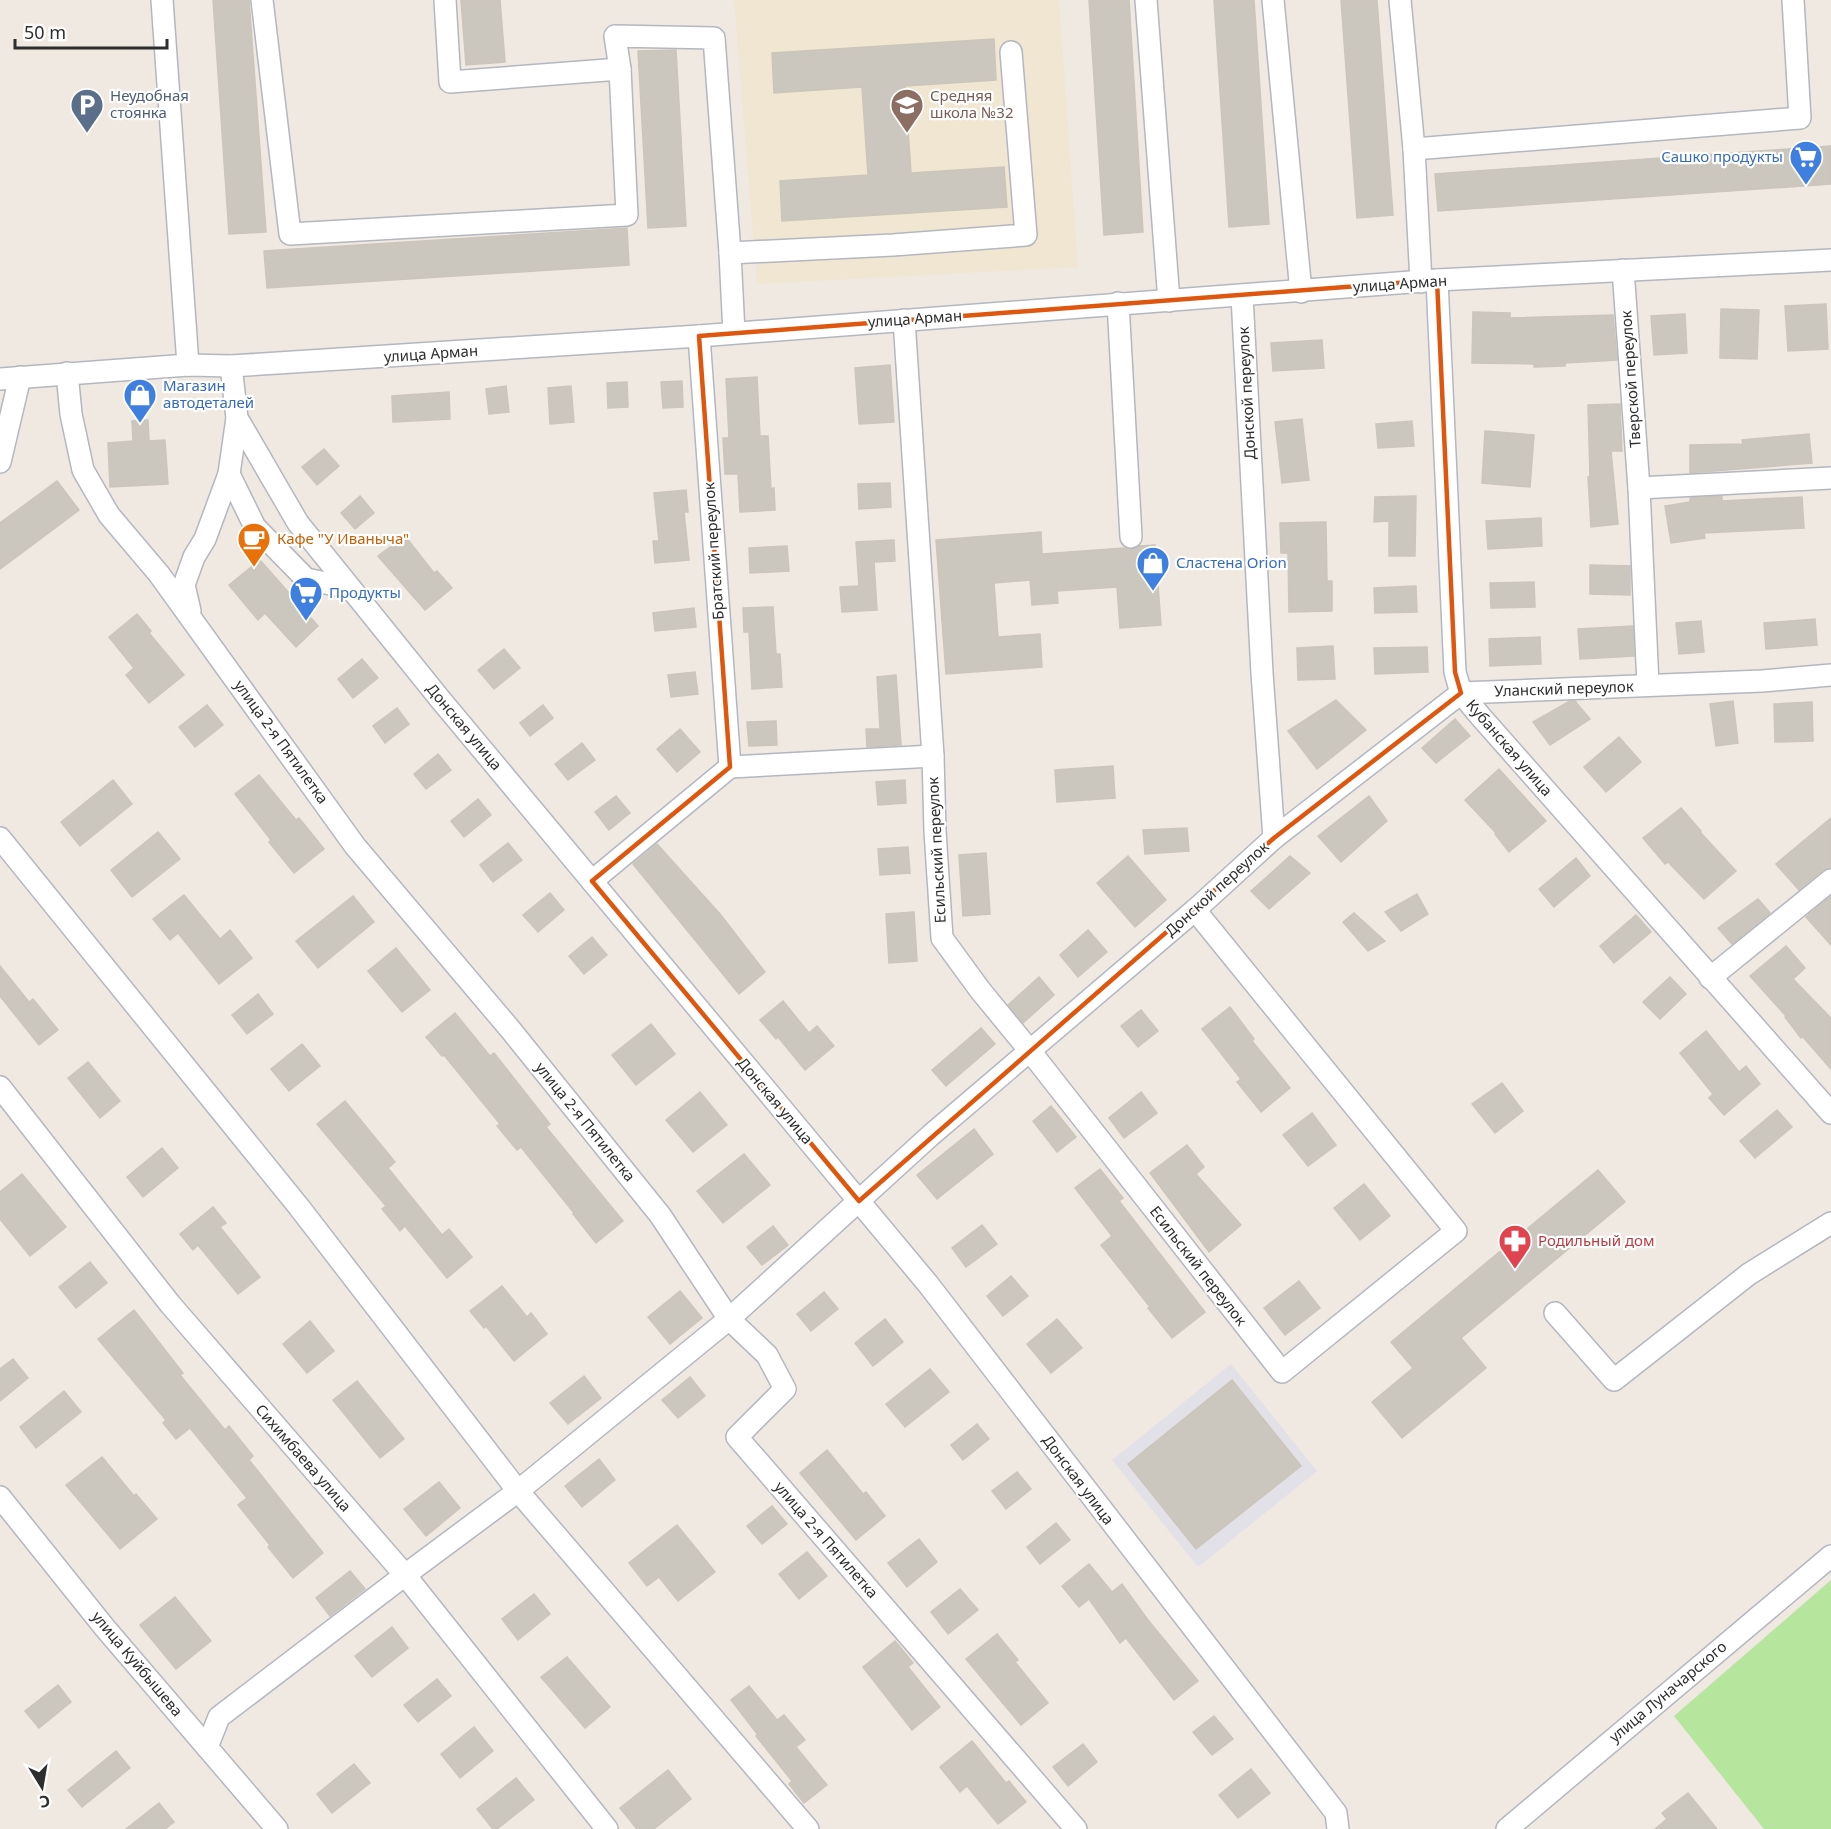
<svg xmlns="http://www.w3.org/2000/svg" width="1831" height="1829" viewBox="0 0 1831 1829" font-family="'Noto Sans',sans-serif">
<style>
.industrial{fill:#e3e1e8}
.education{fill:#f0e6d1}
.green{fill:#b6e59e}
.building{fill:#cbc7bf;stroke:#cbc5ba;stroke-width:1.5}
.lines{fill:none;stroke-linecap:round;stroke-linejoin:round}
.minor-casing{stroke:#b4b7c1;stroke-width:24}
.minor{stroke:#fff;stroke-width:21}
.marked{fill:none;stroke:#df570e;stroke-width:4.5;stroke-linejoin:round}
.labels{text-anchor:middle;stroke-width:4.5;stroke-linejoin:round;paint-order:stroke}
.service-label{font-size:15px;fill:#4e5e75;stroke:#fff;text-anchor:start}
.education-label{font-size:15px;fill:#785e54;stroke:#fff;text-anchor:start}
.shop-label{font-size:15px;fill:#366cbe;stroke:#fff;text-anchor:start}
.street-label{font-size:15px;fill:#2e2e2e;stroke:#fff}
.food-label{font-size:15px;fill:#c56008;stroke:#fff;text-anchor:start}
.health-label{font-size:15px;fill:#be3a42;stroke:#fff;text-anchor:start}
</style>
<rect width="100%" height="100%" fill="#efe9e1"/>
<polygon class="industrial" points="1231,1364 1317,1471 1198,1567 1112,1460"/>
<polygon class="education" points="734,0 1059,0 1078,267 757,284"/>
<polygon class="green" points="1831,1580 1831,1829 1764,1829 1674,1716"/>
<g class="building">
<polygon points="213,0 249,0 266,232 229,234"/>
<polygon points="461,0 500,0 505,62 466,65"/>
<polygon points="1089,0 1129,0 1143,232 1104,235"/>
<polygon points="1214,0 1254,0 1269,224 1229,227"/>
<polygon points="1341,0 1377,0 1393,215 1357,218"/>
<polygon points="994,39 996,80 905,86 911,173 1004,167 1007,207 782,221 780,181 868,175 862,87 774,93 772,53"/>
<polygon points="676,50 686,226 648,228 638,51"/>
<polygon points="1831,146 1831,184 1438,211 1435,174"/>
<polygon points="627,228 629,265 267,288 264,251"/>
<polygon points="1826,304 1828,349 1788,351 1785,306"/>
<polygon points="1721,309 1759,310 1757,359 1720,358"/>
<polygon points="1473,312 1510,313 1510,318 1613,315 1617,360 1565,363 1565,366 1534,367 1534,364 1472,363"/>
<polygon points="1685,314 1687,353 1654,355 1651,316"/>
<polygon points="1322,340 1324,368 1273,371 1271,343"/>
<polygon points="890,365 894,422 859,424 855,368"/>
<polygon points="757,377 760,436 768,436 771,489 774,488 775,510 740,512 738,474 725,474 723,438 729,438 726,379"/>
<polygon points="682,381 683,407 663,408 661,382"/>
<polygon points="627,382 628,407 608,408 607,383"/>
<polygon points="506,386 509,412 489,414 486,389"/>
<polygon points="571,386 574,422 550,424 548,388"/>
<polygon points="449,392 450,419 393,422 392,396"/>
<polygon points="1620,404 1622,451 1611,451 1618,524 1591,527 1588,477 1590,477 1588,405"/>
<polygon points="1302,419 1309,480 1282,483 1275,422"/>
<polygon points="148,420 149,441 165,440 168,484 110,487 108,443 133,441 132,421"/>
<polygon points="1412,421 1414,446 1378,448 1376,424"/>
<polygon points="1485,431 1534,435 1530,487 1482,483"/>
<polygon points="1809,434 1812,463 1690,473 1690,445 1743,444 1742,440"/>
<polygon points="324,449 339,466 317,485 302,467"/>
<polygon points="57,481 79,510 0,569 0,523"/>
<polygon points="890,483 891,507 859,509 858,484"/>
<polygon points="686,490 688,512 684,512 689,560 655,563 653,541 659,541 654,493"/>
<polygon points="360,496 374,513 355,529 341,513"/>
<polygon points="1416,496 1415,556 1389,556 1389,521 1374,522 1375,497"/>
<polygon points="1722,496 1722,501 1802,497 1804,528 1704,533 1705,538 1671,543 1665,506 1690,502 1690,498"/>
<polygon points="1541,518 1542,546 1488,549 1486,521"/>
<polygon points="1326,522 1327,581 1332,581 1332,611 1289,612 1288,553 1281,553 1280,523"/>
<polygon points="1041,532 1042,554 1124,548 1132,550 1139,546 1155,545 1161,625 1120,628 1117,587 1057,591 1058,603 1032,605 1030,580 994,583 998,637 1040,634 1042,667 946,674 936,540"/>
<polygon points="405,536 434,573 437,571 452,588 425,610 378,556"/>
<polygon points="894,540 895,561 874,562 877,610 842,612 840,587 859,586 856,542"/>
<polygon points="787,546 789,571 750,573 749,548"/>
<polygon points="260,560 318,626 296,647 265,613 258,620 229,585"/>
<polygon points="1590,565 1630,566 1630,595 1590,594"/>
<polygon points="1534,582 1535,607 1491,608 1490,583"/>
<polygon points="1416,586 1417,612 1375,613 1374,588"/>
<polygon points="773,607 776,654 780,654 782,687 752,689 749,632 744,632 743,608"/>
<polygon points="694,608 696,627 655,631 653,613"/>
<polygon points="137,614 151,631 149,633 184,675 149,703 126,675 134,668 109,637"/>
<polygon points="1815,619 1817,645 1766,649 1764,623"/>
<polygon points="1701,621 1704,652 1679,654 1676,623"/>
<polygon points="1633,626 1634,656 1580,659 1578,629"/>
<polygon points="1540,637 1541,664 1490,666 1489,639"/>
<polygon points="1333,646 1335,679 1298,680 1297,648"/>
<polygon points="1427,647 1428,672 1375,674 1374,648"/>
<polygon points="504,649 520,668 494,689 478,670"/>
<polygon points="362,659 378,678 353,698 338,679"/>
<polygon points="695,672 698,694 671,697 668,675"/>
<polygon points="896,675 901,745 867,747 866,729 880,729 877,677"/>
<polygon points="1336,700 1366,730 1317,769 1288,731"/>
<polygon points="1570,701 1575,701 1590,719 1550,745 1533,722"/>
<polygon points="1733,701 1738,743 1716,746 1710,704"/>
<polygon points="1812,702 1813,741 1775,742 1774,704"/>
<polygon points="207,705 223,725 195,747 179,727"/>
<polygon points="543,705 553,718 530,736 520,723"/>
<polygon points="397,708 409,724 385,743 373,726"/>
<polygon points="1455,719 1470,736 1436,763 1422,748"/>
<polygon points="776,721 777,745 749,746 747,722"/>
<polygon points="680,729 700,752 677,772 657,749"/>
<polygon points="1619,737 1641,762 1606,792 1584,767"/>
<polygon points="582,743 595,760 568,780 555,764"/>
<polygon points="438,754 451,770 426,789 414,774"/>
<polygon points="1113,766 1115,798 1057,802 1055,770"/>
<polygon points="1499,769 1546,821 1509,852 1495,834 1496,833 1465,800"/>
<polygon points="259,775 296,820 299,818 324,849 294,873 269,842 271,840 235,794"/>
<polygon points="113,780 132,804 80,846 61,822"/>
<polygon points="905,780 906,803 878,805 876,782"/>
<polygon points="616,796 630,813 609,830 595,812"/>
<polygon points="1369,796 1387,821 1341,862 1318,836"/>
<polygon points="478,799 491,815 464,837 451,821"/>
<polygon points="1681,808 1701,831 1700,832 1736,871 1704,899 1668,862 1665,864 1643,838"/>
<polygon points="1831,818 1831,868 1823,870 1799,890 1776,864"/>
<polygon points="1187,828 1189,851 1145,854 1143,830"/>
<polygon points="158,832 180,859 132,897 111,870"/>
<polygon points="508,843 522,860 493,882 480,865"/>
<polygon points="657,844 720,914 765,972 739,994 633,864"/>
<polygon points="908,847 910,873 880,875 878,849"/>
<polygon points="986,853 990,914 963,916 959,855"/>
<polygon points="1128,856 1166,900 1135,927 1097,883"/>
<polygon points="1290,856 1310,873 1269,909 1251,891"/>
<polygon points="1576,858 1590,876 1554,907 1539,889"/>
<polygon points="550,893 564,910 538,932 523,915"/>
<polygon points="1417,894 1428,914 1401,931 1385,912"/>
<polygon points="184,895 220,939 230,930 252,958 219,984 178,933 170,940 153,919"/>
<polygon points="353,896 374,922 318,968 296,941"/>
<polygon points="1831,896 1831,945 1806,917"/>
<polygon points="1758,899 1770,913 1732,944 1718,928"/>
<polygon points="914,912 917,961 889,963 886,914"/>
<polygon points="1354,913 1385,941 1368,951 1343,922"/>
<polygon points="1636,915 1651,932 1614,963 1600,946"/>
<polygon points="1088,930 1107,952 1078,977 1060,955"/>
<polygon points="592,937 607,955 584,974 569,956"/>
<polygon points="1786,946 1805,968 1793,979 1831,1018 1831,1069 1803,1037 1801,1038 1785,1017 1786,1016 1750,976"/>
<polygon points="396,948 430,990 402,1012 368,971"/>
<polygon points="0,966 29,1002 33,999 58,1030 39,1045 0,996"/>
<polygon points="1039,977 1054,995 1023,1023 1008,1005"/>
<polygon points="1670,977 1686,994 1660,1019 1643,1002"/>
<polygon points="258,994 273,1014 247,1034 232,1015"/>
<polygon points="783,1001 809,1033 817,1026 834,1046 805,1070 778,1037 776,1039 760,1020"/>
<polygon points="1230,1007 1254,1039 1252,1041 1290,1088 1261,1112 1237,1082 1241,1079 1202,1029"/>
<polygon points="1141,1010 1158,1031 1138,1047 1121,1026"/>
<polygon points="455,1013 490,1056 494,1053 550,1124 546,1127 623,1221 596,1243 573,1214 574,1213 521,1147 517,1150 497,1126 500,1124 444,1055 442,1056 426,1037"/>
<polygon points="651,1024 675,1054 636,1085 612,1055"/>
<polygon points="981,1028 995,1044 946,1086 932,1070"/>
<polygon points="1706,1031 1739,1072 1746,1066 1760,1084 1724,1115 1709,1098 1713,1094 1680,1053"/>
<polygon points="302,1044 320,1066 289,1091 271,1069"/>
<polygon points="88,1062 120,1101 100,1118 68,1078"/>
<polygon points="1502,1083 1523,1111 1495,1133 1472,1104"/>
<polygon points="700,1092 727,1125 693,1152 666,1120"/>
<polygon points="1141,1092 1157,1113 1124,1138 1109,1118"/>
<polygon points="345,1101 395,1162 388,1168 442,1235 449,1229 472,1257 447,1278 405,1226 400,1231 382,1209 386,1206 317,1124"/>
<polygon points="1051,1106 1076,1137 1057,1152 1033,1121"/>
<polygon points="1777,1110 1792,1127 1755,1158 1740,1141"/>
<polygon points="1312,1113 1336,1145 1308,1166 1283,1135"/>
<polygon points="974,1129 993,1154 937,1199 917,1175"/>
<polygon points="1187,1145 1204,1167 1196,1174 1241,1225 1209,1252 1150,1173"/>
<polygon points="162,1148 178,1168 143,1197 127,1177"/>
<polygon points="744,1154 770,1185 723,1223 697,1191"/>
<polygon points="1100,1169 1123,1198 1119,1201 1205,1312 1172,1338 1148,1308 1150,1307 1101,1245 1112,1236 1075,1188"/>
<polygon points="1598,1170 1625,1202 1461,1338 1486,1368 1402,1438 1372,1402 1413,1368 1391,1342"/>
<polygon points="22,1174 66,1227 30,1256 0,1219 0,1192"/>
<polygon points="1364,1184 1390,1216 1360,1240 1334,1208"/>
<polygon points="213,1207 226,1223 220,1227 260,1277 238,1294 198,1245 193,1250 180,1234"/>
<polygon points="982,1225 997,1244 966,1267 952,1248"/>
<polygon points="773,1226 788,1245 762,1265 747,1247"/>
<polygon points="90,1262 107,1283 76,1308 59,1287"/>
<polygon points="1011,1276 1028,1296 1003,1316 987,1296"/>
<polygon points="1299,1281 1320,1308 1285,1335 1264,1308"/>
<polygon points="502,1286 527,1317 531,1313 547,1334 514,1361 486,1326 484,1328 470,1311"/>
<polygon points="680,1291 702,1318 670,1344 648,1317"/>
<polygon points="824,1292 838,1309 811,1331 797,1314"/>
<polygon points="134,1310 183,1373 180,1375 225,1430 229,1426 253,1456 249,1460 323,1553 293,1578 268,1547 270,1545 238,1505 247,1498 190,1428 176,1439 163,1423 166,1420 98,1339"/>
<polygon points="885,1319 903,1342 873,1366 855,1343"/>
<polygon points="1057,1319 1082,1348 1051,1373 1027,1344"/>
<polygon points="310,1321 334,1351 307,1373 283,1344"/>
<polygon points="13,1359 28,1378 0,1401 0,1369"/>
<polygon points="930,1369 949,1392 905,1427 886,1404"/>
<polygon points="584,1376 601,1398 568,1424 550,1403"/>
<polygon points="690,1377 705,1396 678,1418 662,1400"/>
<polygon points="1232,1380 1301,1466 1196,1549 1128,1464"/>
<polygon points="357,1381 404,1439 380,1458 333,1400"/>
<polygon points="64,1391 81,1412 36,1448 20,1427"/>
<polygon points="977,1424 989,1439 963,1460 951,1445"/>
<polygon points="827,1450 863,1494 866,1492 885,1516 856,1540 800,1473"/>
<polygon points="102,1457 134,1496 136,1494 157,1519 120,1549 66,1485"/>
<polygon points="599,1459 615,1480 582,1507 565,1486"/>
<polygon points="1017,1472 1031,1489 1006,1509 992,1491"/>
<polygon points="439,1482 460,1508 426,1536 404,1509"/>
<polygon points="772,1506 787,1524 762,1544 747,1526"/>
<polygon points="1056,1523 1070,1540 1040,1564 1027,1547"/>
<polygon points="677,1525 715,1572 678,1601 659,1577 647,1586 629,1563"/>
<polygon points="919,1539 937,1562 907,1587 888,1563"/>
<polygon points="807,1552 827,1576 799,1599 779,1574"/>
<polygon points="1089,1564 1112,1592 1122,1584 1148,1620 1198,1681 1174,1700 1126,1638 1120,1643 1089,1599 1079,1607 1062,1586"/>
<polygon points="350,1571 365,1589 330,1616 316,1598"/>
<polygon points="960,1589 978,1610 948,1634 931,1612"/>
<polygon points="534,1594 550,1614 518,1640 502,1619"/>
<polygon points="175,1597 211,1641 176,1669 140,1625"/>
<polygon points="392,1627 408,1648 372,1677 355,1656"/>
<polygon points="997,1634 1018,1660 1015,1662 1048,1703 1021,1725 966,1659"/>
<polygon points="895,1641 913,1663 908,1667 940,1707 912,1730 863,1667"/>
<polygon points="567,1657 610,1707 585,1728 541,1677"/>
<polygon points="437,1679 451,1696 418,1722 404,1705"/>
<polygon points="58,1685 71,1702 39,1728 25,1711"/>
<polygon points="749,1686 777,1720 784,1715 805,1740 796,1747 827,1785 804,1803 789,1784 792,1781 756,1736 758,1735 731,1700"/>
<polygon points="1214,1716 1233,1739 1212,1755 1193,1732"/>
<polygon points="474,1727 493,1751 460,1778 441,1754"/>
<polygon points="972,1741 1006,1783 1009,1781 1026,1802 998,1824 967,1786 960,1792 940,1767"/>
<polygon points="1083,1744 1097,1762 1068,1786 1053,1767"/>
<polygon points="116,1751 130,1768 82,1807 68,1790"/>
<polygon points="354,1764 370,1783 332,1813 317,1794"/>
<polygon points="1251,1769 1270,1793 1238,1818 1219,1795"/>
<polygon points="668,1770 691,1799 654,1829 637,1829 620,1808"/>
<polygon points="516,1778 534,1800 497,1829 493,1829 477,1809"/>
<polygon points="1688,1793 1717,1829 1655,1829 1667,1819 1662,1813"/>
<polygon points="159,1803 174,1822 165,1829 126,1829"/>
</g>
<g class="lines">
<g class="minor-casing">
<g id="minor">
<polyline points="162,0 188,365"/>
<polyline points="262,0 290,234 627,215 620,69 450,82 445,0"/>
<polyline points="1146,0 1169,301"/>
<polyline points="1273,0 1301,292"/>
<polyline points="1400,0 1414,149"/>
<polyline points="620,69 615,36 714,38 730,253"/>
<polyline points="1623,270 1639,488 1648,685"/>
<polyline points="1437,280 1455,672 1461,693 1481,717 1831,1113"/>
<polyline points="1421,282 1414,149 1800,118 1793,0"/>
<polyline points="1118,303 1131,537"/>
<polyline points="904,320 933,756 935,831 942,938 980,990 1030,1051 1282,1372 1456,1231 1195,910"/>
<polyline points="734,333 730,253 893,245 1026,235 1011,52"/>
<polyline points="699,336 730,767 933,756"/>
<polyline points="231,366 237,418 298,523 440,699 928,1284 1336,1813 1338,1829"/>
<polyline points="67,373 71,414 83,470 109,515 159,574 355,846 510,1029 660,1215 729,1319 767,1355 785,1389 737,1437 1076,1829"/>
<polyline points="0,379 188,365 231,366 699,336 1437,280 1831,260"/>
<polyline points="0,462 20,377"/>
<polyline points="229,474 255,527 306,579 350,588"/>
<polyline points="1639,488 1831,478"/>
<polyline points="190,611 184,585 194,557 205,539 229,474 237,418"/>
<polyline points="0,838 299,1207 518,1491 808,1829"/>
<polyline points="1274,838 1461,693 1762,681 1831,675"/>
<polyline points="592,881 730,767"/>
<polyline points="1710,978 1831,880"/>
<polyline points="0,1087 170,1304 405,1575 607,1829"/>
<polyline points="1555,1313 1614,1380 1749,1274 1831,1223"/>
<polyline points="0,1497 105,1628 277,1829"/>
<polyline points="207,1747 219,1717 405,1575 518,1491 729,1319 931,1135 1195,910 1274,838 1262,673 1242,296"/>
<polyline points="1507,1829 1831,1556"/>
</g>
</g>
<use href="#minor" class="minor"/>
</g>
<path class="marked" d="M1437 280 1455 672 1461 693 1274 838 859 1201 592 881 730 767 699 336Z"/>
<defs>
<g id="parking-pin" transform="scale(1.725)"><path d="M0 17L-7.5 6A9.5 9.5 0 1 1 7.5 6Z" fill="#5c6f8a" stroke="#fff"/><path d="M-3.5-5.5H1a3.5 3.5 0 0 1 0 7H-1V5.5H-3.5ZM-1-3.4V-.6H.8a1.4 1.4 0 0 0 0-2.8Z" fill="#fff"/></g>
<g id="school-pin" transform="scale(1.725)"><path d="M0 17L-7.5 6A9.5 9.5 0 1 1 7.5 6Z" fill="#8d6e63" stroke="#fff"/><path d="M0-5L7-2L0 1L-7-2ZM-4 1L0 2.5L4 1V4Q0 6-4 4Z" fill="#fff"/></g>
<g id="supermarket-pin" transform="scale(1.725)"><path d="M0 17L-7.5 6A9.5 9.5 0 1 1 7.5 6Z" fill="#3f7fe0" stroke="#fff"/><path d="M-6-5.5h2.5l.6 2H6L4.5 2H-2.5L-4.4-4H-6ZM-1.5 3.2a1.3 1.3 0 1 0 .1 0ZM3 3.2a1.3 1.3 0 1 0 .1 0Z" fill="#fff"/></g>
<g id="shop-pin" transform="scale(1.725)"><path d="M0 17L-7.5 6A9.5 9.5 0 1 1 7.5 6Z" fill="#3f7fe0" stroke="#fff"/><path d="M-5-2.5h2.3a2.7 3.5 0 0 1 5.4 0H5L5.5 6h-11ZM-1.5-2.5h3a1.5 2.3 0 0 0-3 0Z" fill="#fff"/></g>
<g id="cafe-pin" transform="scale(1.725)"><path d="M0 17L-7.5 6A9.5 9.5 0 1 1 7.5 6Z" fill="#e8710a" stroke="#fff"/><path d="M-5.5-4.5H6V0H3Q3 3.5 0 3.5H-2.5Q-5.5 3.5-5.5 0ZM3-3.2v2h1.7v-2ZM-6 4.5H4V6H-6Z" fill="#fff"/></g>
<g id="pharmacy-pin" transform="scale(1.725)"><path d="M0 17L-7.5 6A9.5 9.5 0 1 1 7.5 6Z" fill="#e0444e" stroke="#fff"/><path d="M-2-6h4v4h4v4h-4v4h-4v-4h-4v-4h4Z" fill="#fff"/></g>
</defs>
<g fill-rule="evenodd">
<use href="#parking-pin" x="87" y="105"/>
<use href="#school-pin" x="907" y="105"/>
<use href="#supermarket-pin" x="1806" y="157"/>
<use href="#shop-pin" x="140" y="395"/>
<use href="#cafe-pin" x="254" y="539"/>
<use href="#shop-pin" x="1153" y="563"/>
<use href="#supermarket-pin" x="306" y="593"/>
<use href="#pharmacy-pin" x="1515" y="1241"/>
</g>
<g class="labels">
<g class="service-label">
<text x="110" y="101">Неудобная<tspan x="110" dy="17">стоянка</tspan></text>
</g>
<g class="education-label">
<text x="930" y="101">Средняя<tspan x="930" dy="17">школа №32</tspan></text>
</g>
<g class="shop-label">
<text x="1783" y="162" text-anchor="end">Сашко продукты</text>
<text x="163" y="391">Магазин<tspan x="163" dy="17">автодеталей</tspan></text>
<text x="1176" y="568">Сластена Orion</text>
<text x="329" y="598">Продукты</text>
</g>
<g class="street-label">
<text transform="translate(1400 284) rotate(-4)" y="5">улица Арман</text>
<text transform="translate(915 319) rotate(-4)" y="5">улица Арман</text>
<text transform="translate(431 354) rotate(-4)" y="5">улица Арман</text>
<text transform="translate(1631 379) rotate(-94)" y="5">Тверской переулок</text>
<text transform="translate(1247 393) rotate(-93)" y="5">Донской переулок</text>
<text transform="translate(714 551) rotate(-94)" y="5">Братский переулок</text>
<text transform="translate(1564 689) rotate(-2)" y="5">Уланский переулок</text>
<text transform="translate(464 727) rotate(50)" y="5">Донская улица</text>
<text transform="translate(281 742) rotate(54)" y="5">улица 2-я Пятилетка</text>
<text transform="translate(1509 748) rotate(49)" y="5">Кубанская улица</text>
<text transform="translate(937 850) rotate(-93)" y="5">Есильский переулок</text>
<text transform="translate(1217 889) rotate(-42)" y="5">Донской переулок</text>
<text transform="translate(775 1101) rotate(50)" y="5">Донская улица</text>
<text transform="translate(585 1122) rotate(51)" y="5">улица 2-я Пятилетка</text>
<text transform="translate(1198 1266) rotate(52)" y="5">Есильский переулок</text>
<text transform="translate(303 1458) rotate(49)" y="5">Сихимбаева улица</text>
<text transform="translate(1078 1480) rotate(53)" y="5">Донская улица</text>
<text transform="translate(826 1540) rotate(49)" y="5">улица 2-я Пятилетка</text>
<text transform="translate(137 1664) rotate(50)" y="5">улица Куйбышева</text>
<text transform="translate(1668 1692) rotate(-40)" y="5">улица Луначарского</text>
</g>
<g class="food-label">
<text x="277" y="544">Кафе "У Иваныча"</text>
</g>
<g class="health-label">
<text x="1538" y="1246">Родильный дом</text>
</g>
</g>
<g transform="translate(42 1787) rotate(169)" stroke="#ffffff" stroke-width="4.5" paint-order="stroke">
<path d="M0-4.5L10 22L0 15L-10 22Z" fill="#2e2e2e"/>
<text y="-9" font-size="16" font-weight="bold" text-anchor="middle" fill="#2e2e2e">С</text>
</g>
<path d="M15 39v9h152v-9" fill="none" stroke="#2e2e2e" stroke-width="3"/>
<text x="24" y="39" font-size="18" fill="#2e2e2e" stroke="#ffffff" stroke-width="4.5" paint-order="stroke">50 m</text>
</svg>
